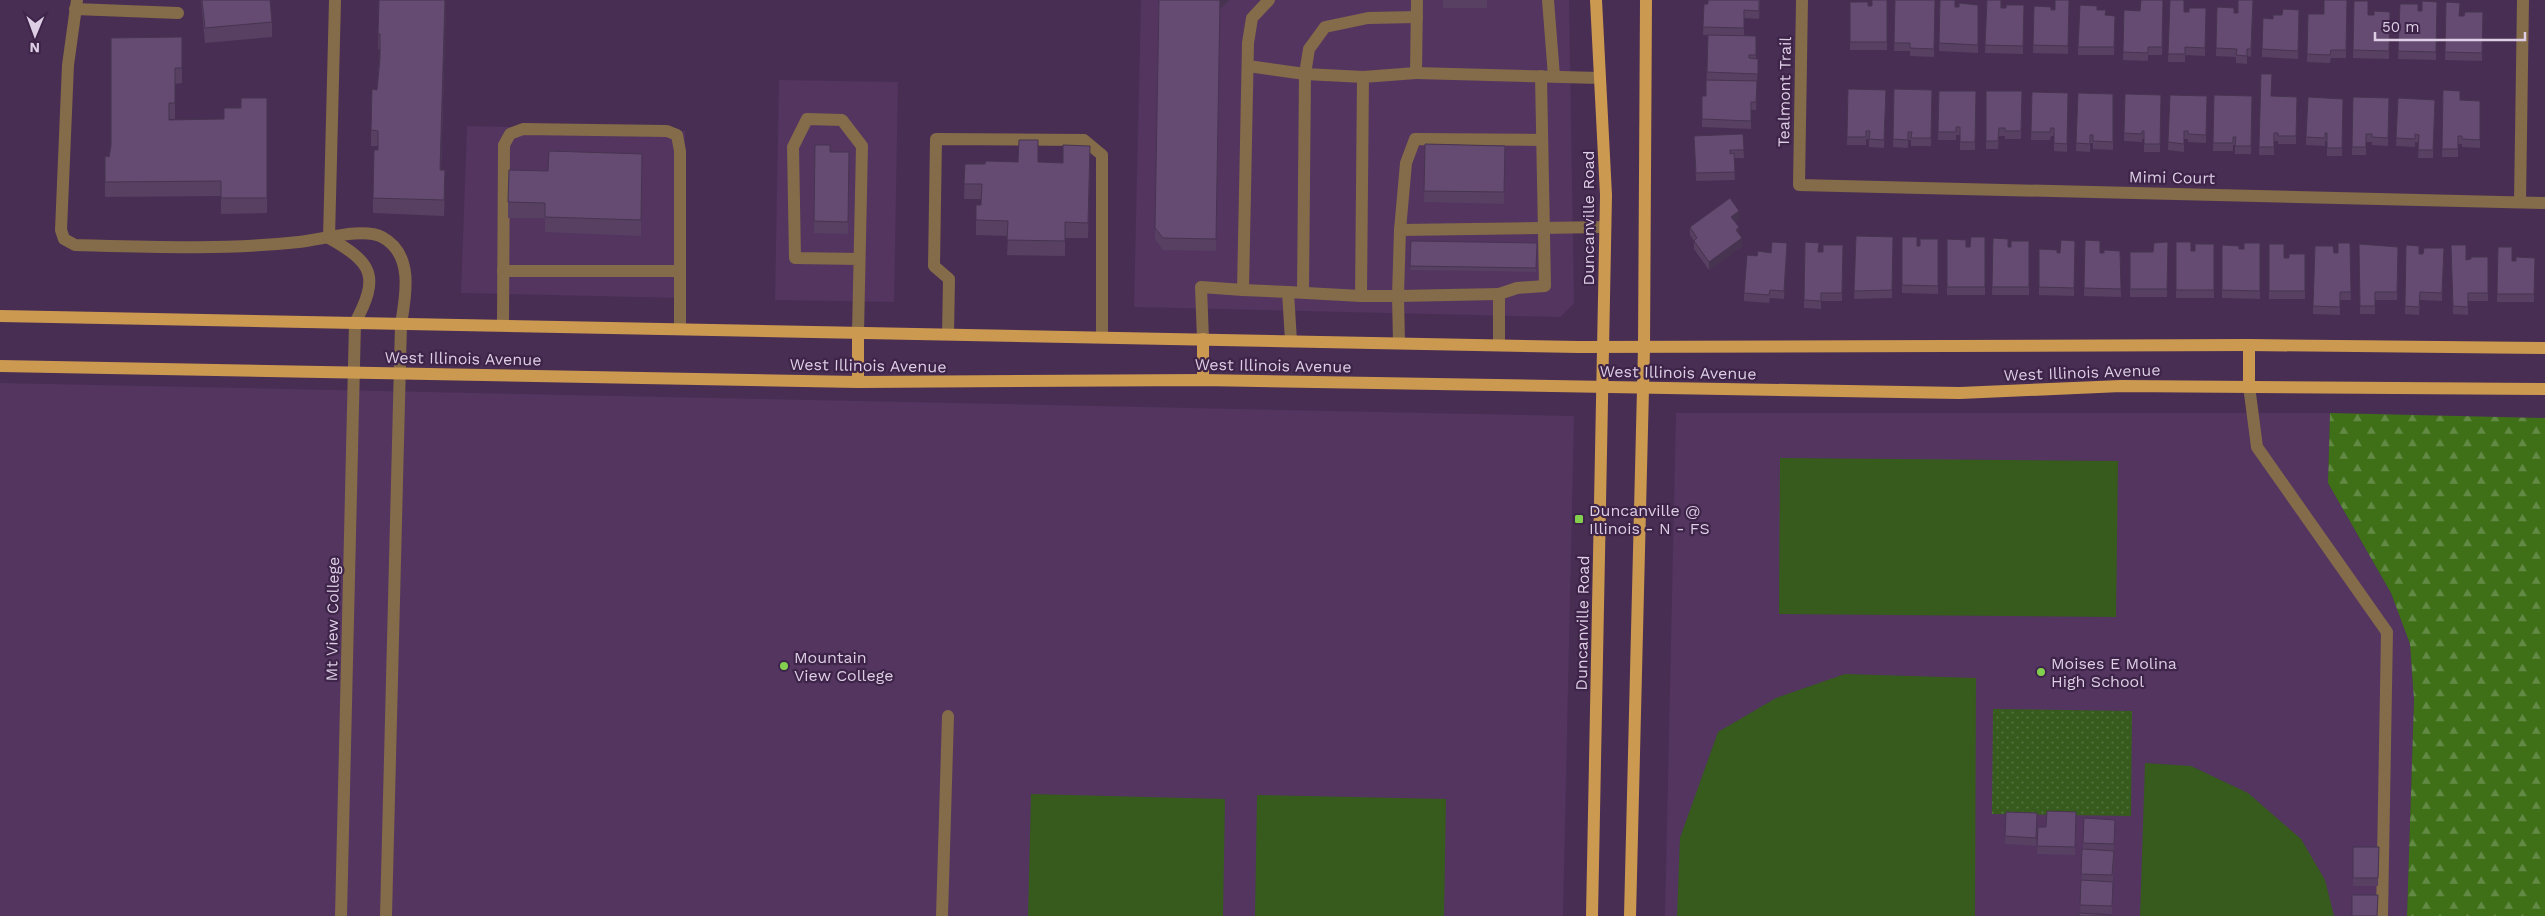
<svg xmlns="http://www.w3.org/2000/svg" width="2545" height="916" viewBox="0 0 2545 916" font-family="'Work Sans',sans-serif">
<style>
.built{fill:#533560}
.green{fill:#365b1d}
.forest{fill:url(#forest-firs)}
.park{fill:url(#park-dots)}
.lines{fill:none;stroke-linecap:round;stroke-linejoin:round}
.minor{stroke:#846b49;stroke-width:12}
.major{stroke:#cc9950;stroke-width:12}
.wall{fill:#574062}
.shaded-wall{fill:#473450}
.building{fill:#654b72;stroke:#473450}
.poi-dot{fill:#83d04f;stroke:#3d2448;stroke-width:2}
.labels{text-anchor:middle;stroke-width:4.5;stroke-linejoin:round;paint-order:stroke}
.street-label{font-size:16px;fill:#ddcee5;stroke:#3d2448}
.poi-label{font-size:16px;fill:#ddcee5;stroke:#3d2448;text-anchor:start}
</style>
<defs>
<pattern id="forest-firs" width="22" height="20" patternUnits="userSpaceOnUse" patternTransform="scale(1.25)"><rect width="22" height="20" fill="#3f7018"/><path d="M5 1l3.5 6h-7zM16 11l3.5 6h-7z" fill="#638a45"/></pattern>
<pattern id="park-dots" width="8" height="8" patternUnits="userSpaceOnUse" patternTransform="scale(1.25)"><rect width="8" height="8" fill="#365b1d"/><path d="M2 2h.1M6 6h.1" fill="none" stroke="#53713e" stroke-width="1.8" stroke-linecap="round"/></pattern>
</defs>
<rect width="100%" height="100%" fill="#482e53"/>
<g class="built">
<polygon points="1141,0 1569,0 1574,303 1560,317 1134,307"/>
<polygon points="779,80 898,82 894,302 775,300"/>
<polygon points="467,126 685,131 682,298 461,293"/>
<polygon points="0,383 1574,416 1563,916 0,916"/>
<polygon points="1676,413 2330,413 2328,483 2391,593 2410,644 2414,700 2407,916 1665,916"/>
</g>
<g class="green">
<polygon points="1780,458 2118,461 2116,617 1779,614"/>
<polygon points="1845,674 1976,678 1975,916 1677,916 1680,838 1718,732 1776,698"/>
<polygon points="2145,763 2191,766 2248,793 2301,839 2325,880 2334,916 2140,916"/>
<polygon points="1031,794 1225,799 1223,916 1028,916"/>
<polygon points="1257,795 1446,799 1444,916 1255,916"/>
</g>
<polygon class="forest" points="2330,413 2545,418 2545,916 2407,916 2414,700 2410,644 2391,593 2328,483"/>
<polygon class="park" points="1993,709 2132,711 2131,816 1992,814"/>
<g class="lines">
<g class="minor">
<path d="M77 0 68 65 61 230 64 239 75 245C150 247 224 250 299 242 321 240 363 227 382 237 414 254 406 295 401 324L386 916"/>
<polyline points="1548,0 1554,76"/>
<polyline points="1802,0 1799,185 2545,203"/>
<polyline points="75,9 178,13"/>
<polyline points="1248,66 1305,74 1364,77"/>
<polyline points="1416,73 1600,78"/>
<polyline points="2520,202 2523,0"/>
<polyline points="1400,230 1406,163 1415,139 1542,140"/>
<path d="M329 238C373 263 380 276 355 323L341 916"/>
<polyline points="329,238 335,0"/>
<polyline points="503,271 680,271"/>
<polyline points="1243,290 1288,292"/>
<polyline points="1303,292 1305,74 1309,49 1325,27 1368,18 1417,17"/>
<polyline points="1361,296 1398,296 1400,230 1605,227"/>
<polyline points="503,325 504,145 510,134 523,129 667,131 677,135 680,151 680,329"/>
<polyline points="858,333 862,146 842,120 807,119 793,147 795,258 859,259"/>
<polyline points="948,334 949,279 934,266 936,139 1084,140 1102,155 1102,337"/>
<polyline points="1203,339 1201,287 1243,290 1248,43 1252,18 1269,0"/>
<polyline points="1291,341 1288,292 1361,296 1363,77 1416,73 1417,0"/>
<polyline points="1399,343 1398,296 1499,294"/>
<polyline points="1499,345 1499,294 1517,288 1545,286 1541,76"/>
<polyline points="2249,386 2257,447 2387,632 2382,916"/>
<polyline points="942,916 948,716"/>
</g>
<g class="major">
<polyline points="0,316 1579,347 2249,345 2545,348"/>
<polyline points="858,333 858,382"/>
<polyline points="1203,339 1203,380"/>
<polyline points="0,366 858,382 1203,380 1960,393 2121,386 2545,389"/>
<polyline points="2249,386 2249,345"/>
<polyline points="1592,916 1606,195 1596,0"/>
<polyline points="1630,916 1644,348 1646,0"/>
</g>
</g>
<g class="wall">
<polygon points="201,0 270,0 272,22 272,37 205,43"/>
<polygon points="379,0 446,0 441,170 445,185 444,216 373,213 373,198 378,146 371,146 371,130 377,90 380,49 378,49"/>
<polygon points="1159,0 1220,9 1216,251 1163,250 1155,239"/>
<rect x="1443" y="0" width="44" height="8"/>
<polygon points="1760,0 1759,19 1744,18 1744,36 1756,36 1756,59 1758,59 1756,110 1751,110 1751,129 1702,127 1702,96 1706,96 1708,35 1703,35 1704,4"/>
<polygon points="1887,0 1887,50 1850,50 1850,2 1868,6 1872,6"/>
<polygon points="1895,0 1935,0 1934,57 1910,56 1910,51 1894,51"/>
<polygon points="1940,0 1955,7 1978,5 1978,53 1939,51"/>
<polygon points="1987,0 2001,8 2006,8 2024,5 2023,54 1985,53"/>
<polygon points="2069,0 2068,54 2033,53 2034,6 2055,10"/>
<polygon points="2163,0 2162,55 2148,55 2148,61 2123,60 2124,10 2140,11"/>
<polygon points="2170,0 2184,12 2189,12 2206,8 2205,56 2185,55 2185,62 2168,62"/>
<polygon points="2253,0 2251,57 2247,56 2247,64 2236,63 2236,57 2216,56 2217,7 2234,13 2238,13"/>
<polygon points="2347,0 2346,58 2331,58 2330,63 2307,62 2308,14 2324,14"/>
<polygon points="2354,1 2368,15 2374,15 2390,12 2389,59 2353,58"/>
<polygon points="2437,2 2436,60 2398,59 2400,4 2418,11 2422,11"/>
<polygon points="2446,2 2459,16 2464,16 2483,12 2482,61 2445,60"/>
<polygon points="2097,10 2106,15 2115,16 2114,55 2078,55 2078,47"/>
<polygon points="2299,10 2298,59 2262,57 2262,49 2273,19 2282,15"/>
<polygon points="182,37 182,83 175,84 175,119 169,119 169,120 224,119 241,108 267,98 267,213 221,214 221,196 105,197 105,156 109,157"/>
<polygon points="2261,74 2271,96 2297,97 2296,144 2278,144 2278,141 2274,141 2274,155 2259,155"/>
<polygon points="1848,89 1886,90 1884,148 1869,147 1869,139 1866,139 1866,145 1847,145"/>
<polygon points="1894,89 1932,90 1931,146 1911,146 1911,140 1908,140 1908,148 1893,147"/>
<polygon points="2443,90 2460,100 2480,101 2480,148 2462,147 2462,144 2458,144 2458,157 2442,157"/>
<polygon points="1939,91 1976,91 1975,150 1960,150 1960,135 1956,135 1956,140 1938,140"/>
<polygon points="1986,91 2022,91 2021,139 2005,139 2005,136 1999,136 1998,149 1986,149"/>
<polygon points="2032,92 2068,93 2067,152 2054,151 2054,136 2051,136 2050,140 2031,140"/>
<polygon points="2078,93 2113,94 2113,150 2093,149 2093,143 2090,143 2090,152 2076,151"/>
<polygon points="2125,94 2161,95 2160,152 2144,152 2144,139 2142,139 2142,142 2124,141"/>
<polygon points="2170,95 2207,96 2206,143 2188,142 2188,139 2184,139 2184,152 2168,150"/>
<polygon points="2214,95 2252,96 2251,154 2235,154 2235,145 2233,145 2233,151 2213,151"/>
<polygon points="2353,97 2389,98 2388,146 2372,145 2372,142 2366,142 2366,155 2352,155"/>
<polygon points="2398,98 2435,100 2433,158 2418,158 2419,143 2415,142 2415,147 2396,146"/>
<polygon points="2343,99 2342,156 2327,156 2327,141 2325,141 2325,146 2306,145 2306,137"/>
<polygon points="1743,134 1744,158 1734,158 1735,180 1696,181 1694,136"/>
<polygon points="1425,144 1505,146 1504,204 1424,202"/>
<polygon points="815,145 830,152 849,152 848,234 814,233"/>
<polygon points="642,154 641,236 545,232 545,218 508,218 508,202 548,171"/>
<polygon points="1090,161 1088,238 1065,238 1065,256 1007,255 1008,236 976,235 976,220 981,205 981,199 964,199 965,164 985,164 1038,162 1063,163"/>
<polygon points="1739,219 1735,222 1742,246 1709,270 1694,249 1694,241 1690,235 1690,227"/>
<polygon points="1856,236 1893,237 1892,298 1854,299"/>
<polygon points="1902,237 1917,246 1920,246 1938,239 1938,294 1902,293"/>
<polygon points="1985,237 1985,295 1947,295 1947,239 1966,247 1970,247"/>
<polygon points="1993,238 2008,247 2011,247 2029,241 2029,295 1992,295"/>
<polygon points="2085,240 2100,253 2120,251 2121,297 2084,296"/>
<polygon points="1411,241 1537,243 1536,272 1410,270"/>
<polygon points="2075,241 2074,296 2039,295 2039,249 2060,253"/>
<polygon points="1805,242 1819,252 1823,252 1843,245 1842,301 1821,301 1821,309 1804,308"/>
<polygon points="2168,242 2167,297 2130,297 2130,252 2153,252"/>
<polygon points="2176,242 2191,251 2195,251 2214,244 2214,298 2176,298"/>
<polygon points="2260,243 2260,299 2222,298 2222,245 2239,249 2244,249"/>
<polygon points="2350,243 2351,300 2340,300 2340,315 2313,314 2315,246 2334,253 2338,253"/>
<polygon points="2269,244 2284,258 2289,258 2305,254 2305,299 2269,299"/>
<polygon points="2359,244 2398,247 2397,300 2375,300 2375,314 2360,314"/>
<polygon points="2406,245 2419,254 2423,254 2444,248 2442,301 2420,300 2419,315 2405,314"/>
<polygon points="2451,245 2466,260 2488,257 2488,301 2468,301 2468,315 2453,314"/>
<polygon points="2498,247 2512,261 2535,258 2534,302 2497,302"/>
<polygon points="1787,251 1784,299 1770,298 1769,303 1744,301 1744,293 1757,256 1771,253"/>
<polygon points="2006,812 2037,813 2036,846 2005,844"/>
<polygon points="2076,812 2075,855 2037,854 2038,827 2046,827"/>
<polygon points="2084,818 2115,820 2112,914 2080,913"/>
<polygon points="2353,847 2379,847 2378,886 2353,886"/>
</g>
<g class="shaded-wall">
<polygon points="445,0 446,0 440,185 440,170"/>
<polygon points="1220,0 1230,0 1220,9 1216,251"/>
<polygon points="1739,211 1739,219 1731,225 1731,217"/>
<polygon points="1739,227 1739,235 1736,230"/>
<polygon points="1742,238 1742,246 1709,270 1709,262"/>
<polygon points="1787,243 1787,251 1784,299 1784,291"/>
</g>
<g class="building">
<polygon points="202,0 270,0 272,22 205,28"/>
<polygon points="379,0 445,0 440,170 445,170 444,200 373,198 374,150 378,150 378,131 371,130 372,89 377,90 380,58 380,34 378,34"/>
<polygon points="1159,0 1220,0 1216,239 1163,238 1155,228"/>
<polygon points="1708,0 1759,0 1759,11 1744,10 1744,28 1703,27 1704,4 1708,4"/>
<polygon points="1872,0 1887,0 1887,42 1850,42 1850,2 1868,2 1868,6 1872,6"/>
<polygon points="1895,0 1935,0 1934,49 1910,48 1910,43 1894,43"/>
<polygon points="1940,0 1955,0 1955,7 1959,7 1959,3 1978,5 1978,45 1939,43"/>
<polygon points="1987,0 2001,0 2001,8 2006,8 2006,5 2024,5 2023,46 1985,45"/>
<polygon points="2055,0 2069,0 2068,46 2033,45 2034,6 2051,7 2051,10 2055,10"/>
<polygon points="2141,0 2163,0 2162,47 2148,47 2148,53 2123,52 2124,10 2140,11"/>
<polygon points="2170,0 2184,0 2184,12 2189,12 2189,8 2206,8 2205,48 2185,47 2185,54 2168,54"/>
<polygon points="2238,0 2253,0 2251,49 2247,49 2247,56 2236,55 2237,49 2216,48 2217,7 2234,8 2234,13 2238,13"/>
<polygon points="2324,0 2347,0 2346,50 2331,50 2330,55 2307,54 2308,14 2324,14"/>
<polygon points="2354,1 2368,1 2368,15 2374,15 2374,11 2390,12 2389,51 2353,50"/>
<polygon points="2422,1 2437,2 2436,52 2398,51 2400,4 2418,4 2418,11 2422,11"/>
<polygon points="2446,2 2460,3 2459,16 2464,16 2465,12 2483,12 2482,53 2445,52"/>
<polygon points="2080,5 2097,6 2097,10 2106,10 2105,15 2115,16 2114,47 2078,47"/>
<polygon points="2283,9 2299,10 2298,51 2262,49 2263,18 2273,19 2273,15 2282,15"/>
<polygon points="1708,35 1756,36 1756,55 1749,55 1749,58 1758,59 1758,74 1707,72"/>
<polygon points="182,37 182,68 175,68 175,103 169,103 169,120 224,119 224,108 241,108 241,98 267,98 267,198 221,198 221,181 105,182 105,156 109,157 111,146 111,38"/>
<polygon points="2261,74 2272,74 2271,96 2297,97 2296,136 2278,136 2278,133 2274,133 2274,147 2259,147"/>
<polygon points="1706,80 1757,81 1756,102 1751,102 1751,121 1702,119 1702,96 1706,96"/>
<polygon points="1848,89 1886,90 1884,140 1869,139 1870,131 1866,131 1866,137 1847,137"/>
<polygon points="1894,89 1932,90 1931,138 1911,138 1912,132 1908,132 1908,140 1893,139"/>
<polygon points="2443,90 2460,91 2460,100 2480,101 2480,140 2462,139 2462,136 2458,136 2458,149 2442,149"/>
<polygon points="1939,91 1976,91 1975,142 1960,142 1960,127 1956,127 1956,132 1938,132"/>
<polygon points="1986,91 2022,91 2021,131 2005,131 2005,128 1999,128 1998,141 1986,141"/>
<polygon points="2032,92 2068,93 2067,144 2054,143 2054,128 2051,128 2050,132 2031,132"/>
<polygon points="2078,93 2113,94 2113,142 2093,141 2093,135 2090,135 2090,144 2076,143"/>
<polygon points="2125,94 2161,95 2160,144 2144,144 2144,131 2142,131 2142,134 2124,133"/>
<polygon points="2170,95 2207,96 2206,135 2188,134 2188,131 2184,131 2184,144 2168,142"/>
<polygon points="2214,95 2252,96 2251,146 2235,146 2236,137 2233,137 2233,143 2213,143"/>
<polygon points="2308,97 2343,99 2342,148 2327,148 2327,133 2325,133 2325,138 2306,137"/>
<polygon points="2353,97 2389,98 2388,138 2372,137 2372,134 2366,134 2366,147 2352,147"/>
<polygon points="2398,98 2435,100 2433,150 2418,150 2419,135 2415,134 2415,139 2396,138"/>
<polygon points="1743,134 1744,150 1730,150 1730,154 1734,153 1735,172 1696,173 1694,136"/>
<polygon points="1019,140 1038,140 1038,162 1063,163 1063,145 1090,146 1088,223 1065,222 1065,241 1007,240 1008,221 976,220 976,205 981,205 982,184 964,184 965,164 985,164 986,161 1018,162"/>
<polygon points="1425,144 1505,146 1504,192 1424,191"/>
<polygon points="815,145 830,145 830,152 849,152 848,222 814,221"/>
<polygon points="549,151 642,154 641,220 545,217 545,203 508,202 509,170 548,171"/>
<polygon points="1730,198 1739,211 1731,217 1739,227 1736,230 1742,238 1709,262 1694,241 1697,238 1690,227"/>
<polygon points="1856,236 1893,237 1892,290 1854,291"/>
<polygon points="1902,237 1917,237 1917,246 1920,246 1920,239 1938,239 1938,286 1902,285"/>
<polygon points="1971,237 1985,237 1985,287 1947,287 1947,239 1966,240 1966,247 1970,247"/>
<polygon points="1993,238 2008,239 2008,247 2011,247 2011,241 2029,241 2029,287 1992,287"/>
<polygon points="2061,240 2075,241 2074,288 2039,287 2039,249 2057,250 2057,253 2060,253"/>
<polygon points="2085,240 2100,241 2100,253 2104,253 2104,250 2120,251 2121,289 2084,288"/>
<polygon points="1411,241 1537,243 1536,268 1410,266"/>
<polygon points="1772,242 1787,243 1784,291 1770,290 1769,295 1744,293 1747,255 1757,256 1758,251 1771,253"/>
<polygon points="1805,242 1819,243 1818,252 1823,252 1823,245 1843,245 1842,293 1821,293 1821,301 1804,300"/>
<polygon points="2168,242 2167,289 2130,289 2130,252 2153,252 2154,243"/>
<polygon points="2176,242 2191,242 2191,251 2195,251 2195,244 2214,244 2214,290 2176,290"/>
<polygon points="2244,243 2260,243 2260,291 2222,290 2222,245 2239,246 2239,249 2244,249"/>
<polygon points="2338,243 2350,243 2351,292 2340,292 2340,307 2313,306 2315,246 2333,246 2334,253 2338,253"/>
<polygon points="2269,244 2284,244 2284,258 2289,258 2289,254 2305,254 2305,291 2269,291"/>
<polygon points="2359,244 2398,247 2397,292 2375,292 2375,306 2360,306"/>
<polygon points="2406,245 2419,246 2419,254 2423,254 2424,248 2444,248 2442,293 2420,292 2419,307 2405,306"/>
<polygon points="2451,245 2466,245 2466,260 2471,259 2471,257 2488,257 2488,293 2468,293 2468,307 2453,306"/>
<polygon points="2498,247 2512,247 2512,261 2516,261 2516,257 2535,258 2534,294 2497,294"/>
<polygon points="2047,811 2076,812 2075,847 2037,846 2038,827 2046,827"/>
<polygon points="2006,812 2037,813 2036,838 2005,836"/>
<polygon points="2084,818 2115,820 2114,844 2083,843"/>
<polygon points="2353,847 2379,847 2378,878 2353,878"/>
<polygon points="2082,849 2114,851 2112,875 2081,874"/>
<polygon points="2081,880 2113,882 2112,906 2080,905"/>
<polygon points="2352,895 2378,895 2377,916 2352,916"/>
<polygon points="2079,913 2110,915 2110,916 2079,916"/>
</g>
<g class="poi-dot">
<rect x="1574" y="514" width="10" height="10" rx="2.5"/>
<circle cx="784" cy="666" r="5"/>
<circle cx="2041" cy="672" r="5"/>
</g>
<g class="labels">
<g class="street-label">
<text transform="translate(1784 92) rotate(-89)" y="6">Tealmont Trail</text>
<text transform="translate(2172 177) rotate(1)" y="6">Mimi Court</text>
<text transform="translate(1588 218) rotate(-90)" y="6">Duncanville Road</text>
<text transform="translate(463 358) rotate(1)" y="6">West Illinois Avenue</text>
<text transform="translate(868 365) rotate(1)" y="6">West Illinois Avenue</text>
<text transform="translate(1273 365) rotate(1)" y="6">West Illinois Avenue</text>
<text transform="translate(1678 372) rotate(1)" y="6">West Illinois Avenue</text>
<text transform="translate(2082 372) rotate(-2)" y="6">West Illinois Avenue</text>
<text transform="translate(332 619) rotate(-89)" y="6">Mt View College</text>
<text transform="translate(1582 623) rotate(-89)" y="6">Duncanville Road</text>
</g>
<g class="poi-label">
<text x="1589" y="516">Duncanville @<tspan x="1589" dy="18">Illinois - N - FS</tspan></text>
<text x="794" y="663">Mountain<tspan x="794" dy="18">View College</tspan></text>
<text x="2051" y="669">Moises E Molina<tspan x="2051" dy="18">High School</tspan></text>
</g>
</g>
<g transform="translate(35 35) rotate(181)" stroke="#3d2448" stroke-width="4" paint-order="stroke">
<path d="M0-4L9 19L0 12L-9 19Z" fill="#ddcee5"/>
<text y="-8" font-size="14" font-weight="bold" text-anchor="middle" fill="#ddcee5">N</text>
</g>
<path d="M2375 32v8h150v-8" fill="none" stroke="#ddcee5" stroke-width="2.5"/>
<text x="2382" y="32" font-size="15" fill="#ddcee5" stroke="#3d2448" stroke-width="4" paint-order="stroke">50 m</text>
</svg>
